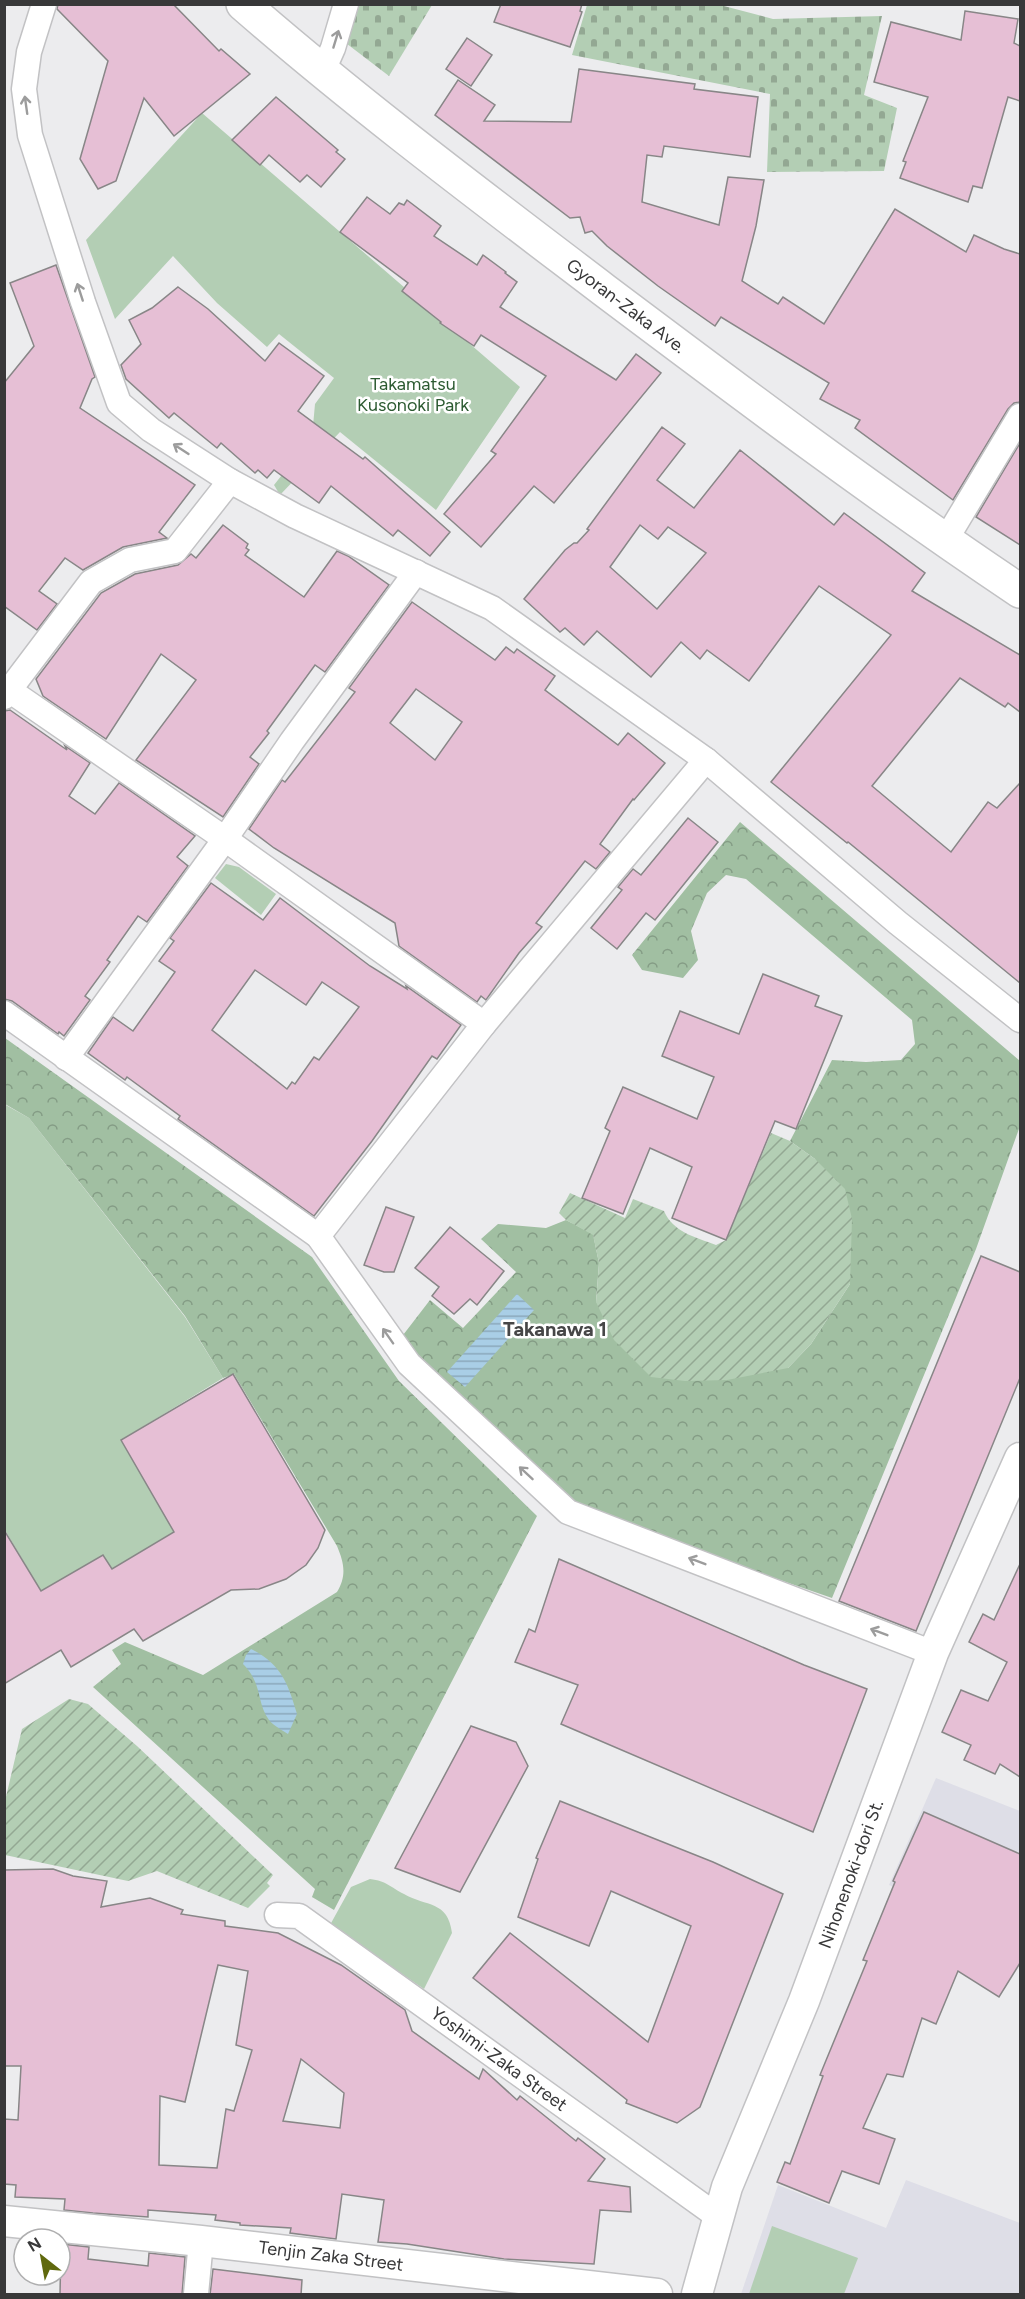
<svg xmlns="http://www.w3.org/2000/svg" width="1025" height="2299" viewBox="0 0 1025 2299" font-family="Figtree,sans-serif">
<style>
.built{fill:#dedee7}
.green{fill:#b3ceb4}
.forest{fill:url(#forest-crowns)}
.cemetery{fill:url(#cemetery-stones)}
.garden{fill:url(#garden-furrows)}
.water{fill:url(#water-rules)}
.building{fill:#e6bfd5;stroke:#888687;stroke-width:1.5;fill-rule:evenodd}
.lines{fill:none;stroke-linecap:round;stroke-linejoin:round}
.minor-casing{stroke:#c2c2c4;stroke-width:27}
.tertiary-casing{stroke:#c2c2c4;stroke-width:33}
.secondary-casing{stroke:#c2c2c4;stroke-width:36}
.minor{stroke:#fff;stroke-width:24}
.tertiary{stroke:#fff;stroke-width:30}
.secondary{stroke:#fff;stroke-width:33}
.oneway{stroke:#9c9c9c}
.labels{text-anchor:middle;stroke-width:5;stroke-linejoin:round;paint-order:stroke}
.street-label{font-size:18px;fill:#383839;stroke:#fff}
.park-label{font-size:18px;fill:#2c5a31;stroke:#fff}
.neighbourhood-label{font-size:20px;font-weight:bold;fill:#464647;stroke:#fff}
</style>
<defs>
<pattern id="forest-crowns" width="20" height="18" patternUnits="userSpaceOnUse" patternTransform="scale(1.5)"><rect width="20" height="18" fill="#a1bfa2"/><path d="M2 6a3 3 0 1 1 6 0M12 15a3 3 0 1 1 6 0" fill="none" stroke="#849c85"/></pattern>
<pattern id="cemetery-stones" width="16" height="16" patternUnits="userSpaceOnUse" patternTransform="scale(1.5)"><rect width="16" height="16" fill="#b3ceb4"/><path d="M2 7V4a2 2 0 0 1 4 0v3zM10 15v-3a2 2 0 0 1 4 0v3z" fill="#93a893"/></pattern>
<pattern id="garden-furrows" width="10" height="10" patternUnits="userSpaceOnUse" patternTransform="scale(1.5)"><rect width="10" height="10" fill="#b3ceb4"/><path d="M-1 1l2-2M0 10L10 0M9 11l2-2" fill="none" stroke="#93a893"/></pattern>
<pattern id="water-rules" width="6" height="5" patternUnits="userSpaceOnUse" patternTransform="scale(1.5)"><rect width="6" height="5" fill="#a9cee6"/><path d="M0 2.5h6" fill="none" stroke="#8ba8bb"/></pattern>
</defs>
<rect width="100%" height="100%" fill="#ececee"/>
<g class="built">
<polygon points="936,1778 1020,1811 1020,1948 1006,1937 889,1885"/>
<polygon points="906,2180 1020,2223 1020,2294 741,2294 778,2185 886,2228"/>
</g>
<g class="green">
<polygon points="202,113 520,387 436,510 340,432 280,495 274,485 312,437 315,404 334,378 279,334 267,347 217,303 173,256 115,319 86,240"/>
<polygon points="226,864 239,867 276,894 261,915 215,878"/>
<polygon points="4,1104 29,1118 185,1317 223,1378 121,1440 174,1532 112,1569 103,1555 41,1591 5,1530"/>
<path d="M370 1879C387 1881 390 1887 404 1894 426 1907 448 1900 452 1933L424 1989 330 1925 351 1887Z"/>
<polygon points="772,2226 858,2258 844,2294 749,2294"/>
</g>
<g class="forest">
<polygon points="740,822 1020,1061 1020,1126 976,1249 832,1598 572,1508 400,1339 430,1300 463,1328 516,1272 481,1239 498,1224 546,1228 566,1220 593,1234 599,1263 596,1302 788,1368 811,1344 850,1284 815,1159 790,1141 832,1060 866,1062 901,1060 915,1044 912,1020 746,879 726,875 707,893 691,931 698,960 683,978 642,970 632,955"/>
<path d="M5 1038 312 1257 399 1381 537 1516 334 1910 312 1897 315 1889 93 1687 121 1664 112 1650 125 1642 203 1675 337 1592C347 1575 344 1563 337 1546L234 1374 223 1378 185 1316 29 1118 5 1104Z"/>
</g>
<g class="cemetery">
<polygon points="350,5 432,5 389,76 338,37"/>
<polygon points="587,5 720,5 773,19 882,16 864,95 897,108 884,171 767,172 770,94 572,55"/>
</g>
<g class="garden">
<path d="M771 1133 790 1141 815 1159 845 1189 852 1219 850 1284 811 1344 788 1368 727 1380 685 1381 651 1377 614 1340 596 1302 599 1263 593 1235 566 1220 559 1213 570 1193 625 1218 633 1199 664 1211C673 1232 695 1237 716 1245L726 1240Z"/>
<polygon points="69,1699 88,1704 137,1746 273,1875 267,1883 270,1886 248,1908 157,1871 128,1881 5,1855 5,1801 22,1729"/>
</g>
<g class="water">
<polygon points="517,1294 534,1310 465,1387 447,1372"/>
<path d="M251 1649C281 1664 288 1683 297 1714L288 1734C282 1730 274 1726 269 1720 256 1702 263 1684 243 1664L246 1655Z"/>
</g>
<g class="building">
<polygon points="58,4 173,4 219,51 221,49 250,74 174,136 144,98 116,181 98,189 80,159 108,61 57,9"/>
<polygon points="501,4 582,4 580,11 582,12 570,47 494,22"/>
<polygon points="965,11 1018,19 1014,43 1020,46 1020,101 1008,97 982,188 973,186 968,202 900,178 906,162 903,161 928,97 874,82 891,22 961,40"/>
<polygon points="467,38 492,55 471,86 446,69"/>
<polygon points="579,69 695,84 694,89 758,97 750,157 664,146 662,157 647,155 642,202 719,225 728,177 764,180 756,226 742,281 778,304 783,297 824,324 895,209 966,252 974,235 1004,249 1020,254 1020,402 1014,403 1008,409 953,500 855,428 860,420 820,399 829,383 721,317 715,326 658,286 607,246 592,231 585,233 580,217 570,218 435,115 458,80 495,105 484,121 571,122"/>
<polygon points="276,97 338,150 336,152 345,159 321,187 307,175 300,182 269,155 260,165 232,140"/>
<polygon points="367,197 390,214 399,203 404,205 407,200 441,226 434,236 477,265 483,255 506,272 505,273 517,282 500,307 616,380 636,354 661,373 554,503 534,486 481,547 444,514 496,454 491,451 546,376 481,335 474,346 440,323 441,322 402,291 408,283 340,232"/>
<polygon points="56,265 95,377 92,379 80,408 195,485 159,532 167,538 123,547 83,570 65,558 39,591 57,604 37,630 4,606 4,383 34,346 10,283"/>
<polygon points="178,287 208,309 265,361 279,343 324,376 298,411 363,459 365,457 450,532 430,556 398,530 393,536 331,486 319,503 274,470 267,478 258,470 255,473 221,443 217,448 174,413 169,418 126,379 121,365 141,344 129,320 152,308"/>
<path d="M662 427 685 444 657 480 694 508 740 450 834 525 844 513 925 573 912 591 1020 655V712L1008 703 1005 707 960 678 872 786 951 852 988 802 997 808 1020 783V983L848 842 847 843 771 782 891 635 819 586 749 681 707 650 700 659 681 642 651 677 597 631 584 645 565 628 560 632 524 599 565 550 574 543H577L589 530 587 529ZM640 525 658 539 668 527 706 553 657 609 610 567Z"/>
<polygon points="1020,443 1020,545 976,517"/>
<polygon points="223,525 248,544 246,548 249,550 245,555 304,597 337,551 348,556 389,585 325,672 315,665 267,731 269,733 250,757 259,764 223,817 136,760 196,680 161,654 106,739 43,696 36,679 101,593 135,574 178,565 191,554 196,558"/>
<path d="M412 602 495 660 506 647 514 653 517 649 555 676 545 690 618 745 628 733 665 763 634 800 633 799 600 844 610 852 596 869 585 861 536 923 542 927 519 953 486 1000 481 996 477 1002 399 946 395 923 274 848 249 829 282 780 285 782 355 692 349 688ZM416 689 462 722 435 760 390 723Z"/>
<polygon points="10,710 67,750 65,746 90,763 69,796 95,814 119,783 195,836 177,857 188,866 147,922 138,916 107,960 110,962 85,996 90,1000 64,1036 59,1032 58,1034 12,1001 4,999 4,711"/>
<polygon points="688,818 718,842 655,920 646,913 617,949 591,928 622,890 618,887 633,869 641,875"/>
<path d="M211 883 263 920 280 898 370 966 407 989 406 986 461 1025 437 1059 432 1056 372 1141 314 1216 178 1119 180 1116 127 1077 125 1080 88 1053 113 1017 133 1031 175 972 159 961 174 941 170 938ZM255 970 306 1005 322 982 359 1007 319 1060 314 1057 295 1084 292 1082 287 1089 212 1030Z"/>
<polygon points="763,974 819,996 815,1006 842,1016 796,1129 775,1121 726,1240 672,1218 692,1167 650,1148 623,1214 582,1198 610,1131 605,1128 623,1087 697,1119 714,1077 662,1056 680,1011 739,1034"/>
<polygon points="386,1207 414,1217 394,1272 384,1272 364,1265"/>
<polygon points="450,1227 504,1271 477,1305 470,1299 454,1314 432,1296 439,1287 415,1268"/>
<polygon points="981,1256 1020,1272 1020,1378 916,1631 839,1601"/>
<polygon points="233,1374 325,1530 318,1548 306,1565 286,1579 259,1589 231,1590 143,1641 134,1629 71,1667 61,1650 4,1684 4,1530 41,1591 103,1555 112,1569 174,1532 121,1440"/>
<polygon points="559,1559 804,1665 867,1689 813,1832 561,1724 578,1685 515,1662 529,1629 535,1632"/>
<polygon points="1020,1564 1020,1777 1000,1764 995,1774 964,1760 971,1745 942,1732 961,1690 988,1701 1007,1662 969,1642 983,1614 994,1620"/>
<polygon points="471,1726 516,1742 528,1766 460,1892 395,1868"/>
<polygon points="560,1801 713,1862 783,1894 700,2107 677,2123 626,2103 627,2100 473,1978 510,1933 648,2042 691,1926 611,1891 589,1946 518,1917 538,1859 536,1858"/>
<polygon points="924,1812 1020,1854 1020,1963 999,1997 958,1971 936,2024 922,2018 903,2077 887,2074 863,2128 895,2139 879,2184 842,2171 829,2203 777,2182 785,2162 790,2164 823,2076 820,2075 867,1961 863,1960 895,1882 893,1881"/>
<path d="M53 1869 73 1876 107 1881 101 1907 150 1898 183 1910 181 1914 225 1921V1926L278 1933 341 1965 405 2010 412 2031 479 2079 483 2069 517 2100 520 2096 576 2141 578 2138 605 2159 588 2181 630 2187 631 2212 600 2210 594 2264 504 2259 407 2244 378 2242 384 2200 342 2194 336 2239 290 2233 291 2228 240 2225V2223L215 2220 216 2215 148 2210V2217L93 2213 64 2210 65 2199 15 2197 16 2185 4 2184V2119L18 2120 21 2066H4V1870ZM218 1965 248 1971 236 2045 252 2050 234 2111 226 2109 217 2168 159 2165 160 2096 185 2102ZM301 2059 344 2093 340 2128 283 2121Z"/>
<polygon points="61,2244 89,2247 88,2259 148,2266 149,2253 185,2257 182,2295 60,2295"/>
<polygon points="213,2269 302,2280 301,2295 210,2295"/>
</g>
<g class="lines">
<g class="minor-casing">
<g id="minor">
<polyline points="44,4 29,52 24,89 30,135 83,302 119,403 151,430 230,481"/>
<polyline points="322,73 333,48 346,4"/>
<polyline points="945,541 1020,416"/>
<polyline points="9,690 225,839 484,1024"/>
<polyline points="4,697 91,582 130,560 175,551 230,481 295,516 492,608 706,760 898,923 1020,1020"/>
<polyline points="4,1013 318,1236 409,1364 568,1512 933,1653"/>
<polyline points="66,1058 225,839 292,741 416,572"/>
<polyline points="318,1236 484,1024 706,760"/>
<polyline points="277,1915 299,1916 717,2216"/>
<polyline points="196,2294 201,2241"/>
</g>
</g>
<g class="tertiary-casing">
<g id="tertiary">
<polyline points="4,2221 201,2241 657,2294"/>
<polyline points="697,2294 727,2187 804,2001 933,1653 1020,1458"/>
</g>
</g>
<g class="secondary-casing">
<path id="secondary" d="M243 4C359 105 482 197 604 290 741 393 878 496 1020 591"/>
</g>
<use href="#minor" class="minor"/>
<use href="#tertiary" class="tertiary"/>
<use href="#secondary" class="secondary"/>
</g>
<defs><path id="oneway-shaft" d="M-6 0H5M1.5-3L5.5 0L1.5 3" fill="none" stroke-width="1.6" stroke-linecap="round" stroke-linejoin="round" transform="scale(1.5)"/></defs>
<g class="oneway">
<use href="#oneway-shaft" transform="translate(336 39) rotate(-73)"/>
<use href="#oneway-shaft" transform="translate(26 105) rotate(-98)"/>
<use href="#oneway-shaft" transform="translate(80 292) rotate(-108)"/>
<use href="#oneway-shaft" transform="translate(181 449) rotate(-147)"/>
<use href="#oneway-shaft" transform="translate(388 1336) rotate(-125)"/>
<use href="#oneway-shaft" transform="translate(526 1473) rotate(-137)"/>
<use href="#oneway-shaft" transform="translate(697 1561) rotate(-159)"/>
<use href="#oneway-shaft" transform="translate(879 1632) rotate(-159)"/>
</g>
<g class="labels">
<g class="street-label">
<text transform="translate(626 306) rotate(37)" y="6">Gyoran-Zaka Ave.</text>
<text transform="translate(851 1874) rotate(-70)" y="6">Nihonenoki-dori St.</text>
<text transform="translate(499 2059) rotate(36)" y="6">Yoshimi-Zaka Street</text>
<text transform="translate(331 2256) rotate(7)" y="6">Tenjin Zaka Street</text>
</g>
<g class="park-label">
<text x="413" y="390">Takamatsu<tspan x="413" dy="21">Kusonoki Park</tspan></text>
</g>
<g class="neighbourhood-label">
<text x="555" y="1336">Takanawa 1</text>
</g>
</g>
<rect width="1025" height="2299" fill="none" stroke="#383839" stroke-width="12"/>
<g transform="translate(42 2257) rotate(329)"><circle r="28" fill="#ffffff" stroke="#afafb0" stroke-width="1.5"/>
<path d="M0-4.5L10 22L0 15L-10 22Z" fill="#60690e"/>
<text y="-9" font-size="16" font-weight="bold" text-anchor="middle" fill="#383839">N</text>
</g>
</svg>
